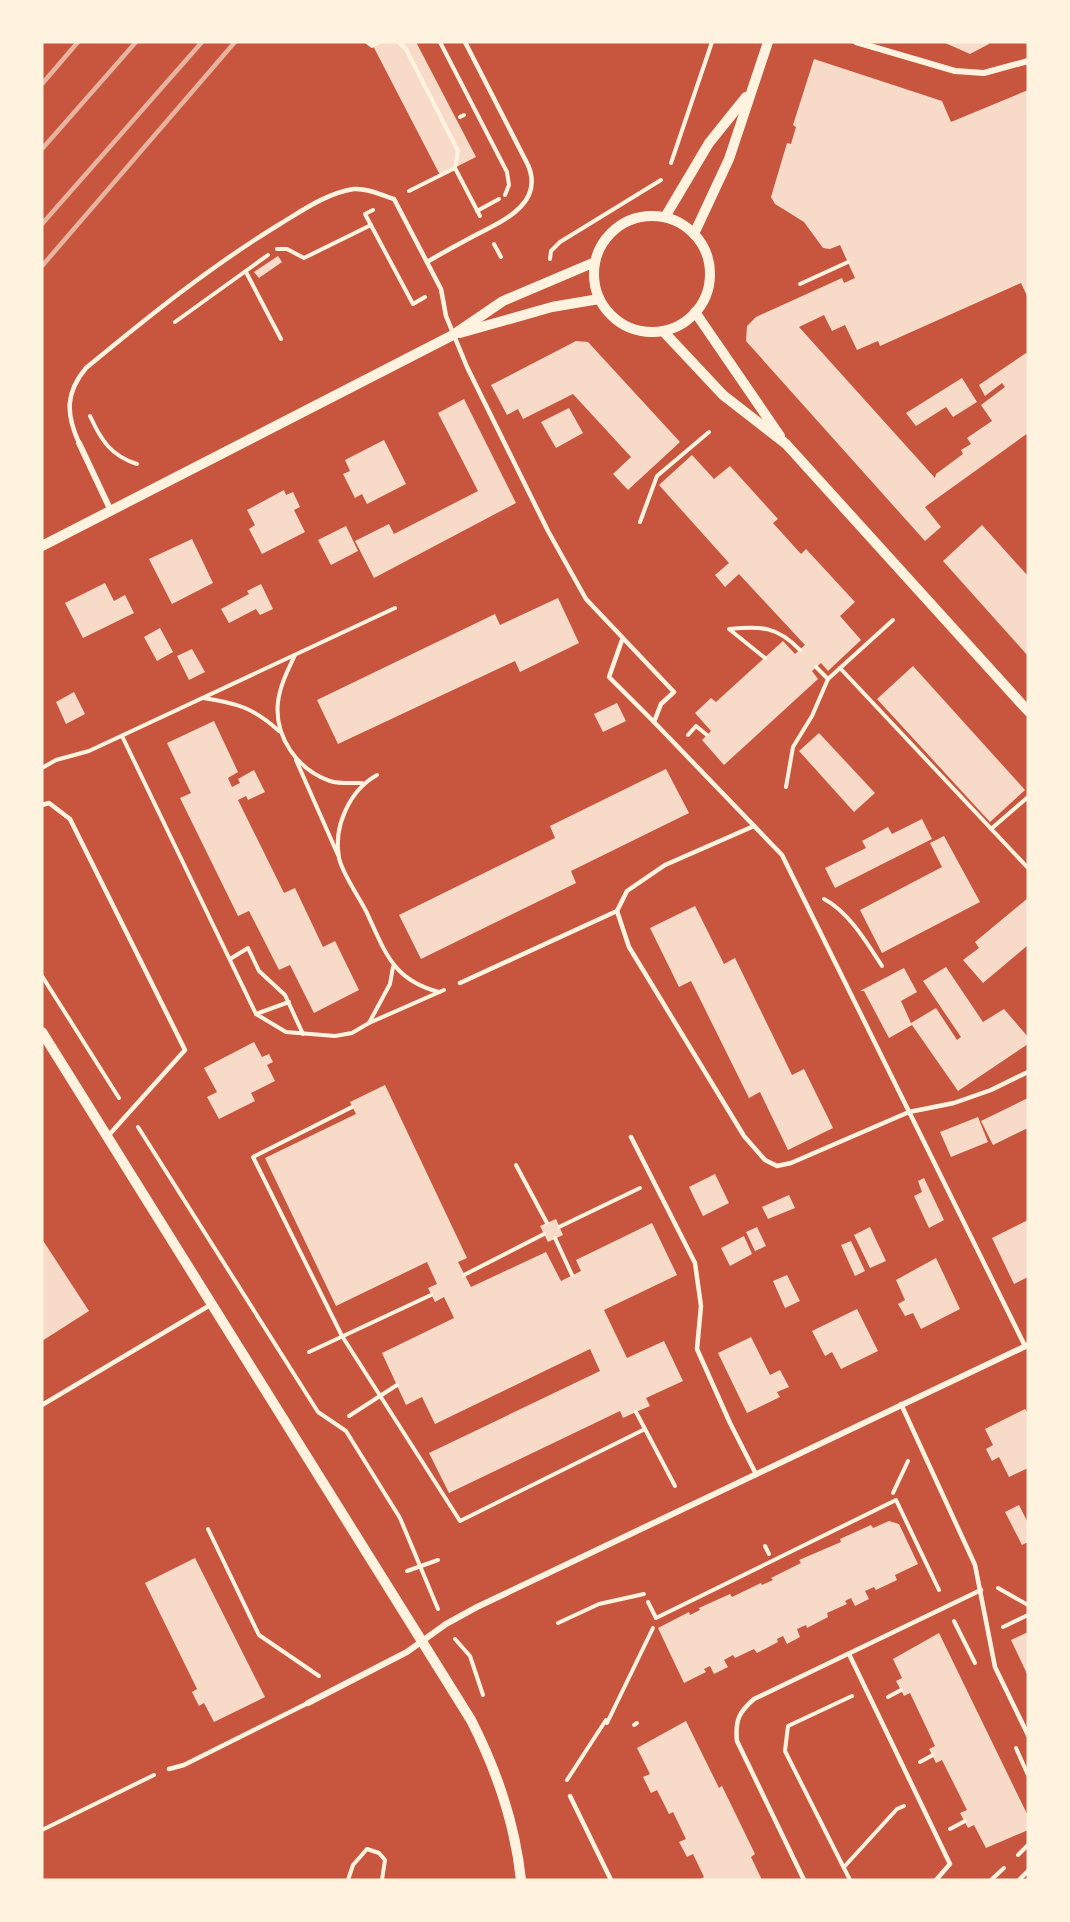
<svg xmlns="http://www.w3.org/2000/svg" width="1070" height="1922" viewBox="0 0 1070 1922" font-family="'Public Sans',sans-serif">
<style>
.building{fill:#f7dbc8}
.lines{fill:none;stroke-linecap:round;stroke-linejoin:round}
.path{stroke:#fff3e0;stroke-width:4}
.service{stroke:#fff3e0;stroke-width:4.5}
.minor{stroke:#fff3e0;stroke-width:6}
.tertiary{stroke:#fff3e0;stroke-width:10}
.rail{stroke:#e9b49f;stroke-width:4.5}
</style>
<rect width="100%" height="100%" fill="#c8553d"/>
<g class="building">
<polygon points="371,42 416,42 476,157 440,175"/>
<polygon points="943,42 988,42 989,44 970,54"/>
<polygon points="814,59 942,101 951,122 1028,90 1028,298 1021,283 880,346 878,341 857,350 845,325 832,331 824,315 799,327 935,478 936,474 963,454 961,450 971,444 967,438 992,421 981,405 1005,387 1002,383 985,396 979,385 1026,353 1028,355 1028,433 925,507 941,527 925,541 746,341 747,326 756,317 842,278 844,283 855,278 840,245 830,249 823,248 804,222 775,204 771,197 787,143 791,144 796,127 793,125"/>
<polygon points="278,256 282,262 259,278 254,272"/>
<polygon points="576,341 588,342 680,442 628,490 613,474 631,457 573,394 523,419 518,409 507,415 491,385"/>
<polygon points="962,378 977,402 953,417 946,407 916,426 906,413"/>
<polygon points="464,399 516,503 374,578 355,541 389,524 394,534 478,491 438,413"/>
<polygon points="569,408 583,433 556,448 541,422"/>
<polygon points="384,440 406,484 367,504 362,494 355,498 343,474 350,471 345,460"/>
<polygon points="692,455 714,479 730,466 778,519 773,523 801,554 806,549 855,602 840,616 861,640 828,671 821,663 812,671 818,679 724,765 702,740 711,731 695,713 711,698 716,702 783,641 795,654 805,645 739,574 725,587 715,575 729,563 659,485"/>
<polygon points="284,490 286,495 293,492 300,507 294,510 305,532 262,554 249,529 255,525 247,510"/>
<polygon points="982,525 1028,576 1028,656 943,561"/>
<polygon points="346,526 358,551 331,565 318,540"/>
<polygon points="192,539 213,583 172,604 149,559"/>
<polygon points="105,583 114,601 125,595 134,613 83,638 65,603"/>
<polygon points="261,584 273,609 260,615 256,609 229,623 221,609 249,594 247,591"/>
<polygon points="558,598 579,643 520,672 515,661 338,744 317,700 495,614 500,625"/>
<polygon points="160,628 173,652 157,661 144,637"/>
<polygon points="192,649 205,672 189,680 177,656"/>
<polygon points="913,666 1025,790 990,822 877,699"/>
<polygon points="74,692 85,714 66,724 56,702"/>
<polygon points="617,703 626,721 603,732 594,714"/>
<polygon points="214,721 238,772 228,778 232,787 240,783 238,779 254,770 265,792 248,800 246,796 238,800 284,893 295,888 323,947 335,941 359,990 314,1013 290,965 279,970 249,911 238,916 180,798 191,793 167,743"/>
<polygon points="819,733 875,793 854,812 799,751"/>
<polygon points="666,769 689,813 571,871 576,883 421,959 399,915 555,838 550,826"/>
<polygon points="922,819 932,839 835,888 825,868 866,848 862,841 888,827 892,834"/>
<polygon points="944,836 980,902 882,953 860,910 942,867 930,843"/>
<polygon points="1028,898 1028,945 983,983 963,960 979,948 975,942"/>
<polygon points="695,906 724,964 735,958 792,1075 804,1069 833,1128 788,1150 760,1092 749,1098 691,981 679,987 650,928"/>
<polygon points="946,967 983,1022 1004,1009 1028,1037 1028,1044 958,1091 912,1025 889,1038 864,991 860,991 904,968 917,992 901,1001 911,1023 936,1008 957,1040 961,1037 923,981"/>
<polygon points="254,1042 262,1057 269,1054 273,1062 267,1065 275,1081 251,1093 255,1101 219,1119 207,1097 217,1092 204,1068"/>
<polygon points="385,1085 467,1258 458,1262 471,1287 546,1252 561,1281 581,1271 576,1260 652,1223 677,1275 604,1310 627,1358 664,1341 683,1381 646,1398 650,1406 636,1412 623,1418 620,1411 449,1493 429,1453 600,1371 590,1349 435,1424 422,1397 406,1405 382,1353 454,1318 444,1297 435,1302 428,1288 437,1284 427,1262 336,1306 265,1158 356,1114 350,1102"/>
<polygon points="1028,1098 1028,1128 993,1145 981,1121"/>
<polygon points="978,1117 988,1142 951,1157 940,1132"/>
<polygon points="715,1174 729,1203 703,1216 689,1187"/>
<polygon points="924,1178 944,1220 929,1228 914,1196 922,1192 918,1181"/>
<polygon points="789,1195 795,1208 768,1219 762,1207"/>
<polygon points="556,1219 563,1235 548,1242 540,1226"/>
<polygon points="1028,1220 1028,1277 1014,1284 992,1238"/>
<polygon points="757,1227 766,1246 755,1251 746,1232"/>
<polygon points="870,1227 886,1261 870,1268 854,1235"/>
<polygon points="744,1236 752,1254 730,1266 721,1248"/>
<polygon points="42,1239 89,1311 42,1341"/>
<polygon points="851,1241 865,1271 855,1276 841,1245"/>
<polygon points="936,1258 960,1309 921,1329 913,1313 905,1316 898,1304 905,1300 896,1280"/>
<polygon points="787,1275 800,1301 785,1308 773,1281"/>
<polygon points="857,1309 878,1351 841,1369 832,1352 825,1356 812,1331"/>
<polygon points="751,1337 770,1375 780,1370 789,1387 777,1392 780,1397 747,1413 718,1353"/>
<polygon points="1025,1409 1028,1414 1028,1468 1009,1477 999,1457 992,1461 986,1449 993,1445 985,1429"/>
<polygon points="1019,1505 1028,1523 1028,1542 1022,1545 1005,1512"/>
<polygon points="889,1521 899,1524 918,1564 895,1575 897,1580 876,1590 874,1587 865,1591 869,1599 855,1606 851,1598 845,1601 847,1604 827,1613 828,1617 807,1628 806,1625 797,1629 800,1637 787,1644 783,1636 777,1639 778,1642 757,1653 754,1649 735,1658 733,1655 724,1660 728,1667 714,1674 710,1666 704,1669 706,1672 684,1683 658,1628 689,1612 690,1615 700,1610 699,1608 730,1594 732,1597 761,1583 762,1585 773,1580 771,1578 801,1563 799,1560 841,1542 840,1539 871,1525 873,1528"/>
<polygon points="195,1558 265,1697 214,1722 204,1703 199,1706 192,1692 197,1689 145,1583"/>
<polygon points="1028,1632 1028,1676 1011,1640"/>
<polygon points="939,1633 1028,1816 1028,1830 986,1848 974,1825 968,1828 960,1813 967,1810 942,1760 936,1763 929,1749 935,1746 910,1693 904,1696 896,1681 902,1678 893,1659"/>
<polygon points="686,1721 719,1788 722,1786 755,1854 751,1857 762,1880 699,1880 704,1877 693,1854 687,1857 679,1842 686,1839 673,1812 669,1814 657,1790 651,1793 643,1777 650,1774 637,1748"/>
</g>
<g class="lines">
<g class="path">
<polyline points="367,42 372,46 380,42"/>
<polyline points="398,42 406,49 458,151 455,168"/>
<polyline points="440,42 507,172 509,185 505,195"/>
<polyline points="460,117 464,115"/>
<polyline points="671,163 712,42"/>
<polyline points="409,191 455,168 480,216"/>
<polyline points="373,210 365,214 413,304 425,297"/>
<polyline points="477,211 499,199"/>
<polyline points="494,244 501,257"/>
<polyline points="277,249 287,249 304,258 371,225"/>
<polyline points="550,259 551,251 560,242 661,180"/>
<polyline points="246,272 281,339"/>
<polyline points="800,284 848,262"/>
<polyline points="175,322 268,255"/>
<path d="M90 416C101 440 111 456 137 464"/>
<polyline points="640,522 657,476 709,432"/>
<path d="M295 655C288 670 280 685 278 702 274 737 298 770 330 781 339 784 352 783 362 783"/>
<path d="M765 658 729 629C761 626 777 626 800 650"/>
<polyline points="816,667 828,679 893,620"/>
<polyline points="840,668 1028,868"/>
<path d="M203 698C237 703 254 708 279 731"/>
<polyline points="688,735 696,726 707,735"/>
<polyline points="122,736 256,1014 286,1032 335,1036 352,1033 369,1023 444,990"/>
<polyline points="296,760 338,855"/>
<polyline points="42,768 56,760 89,751 395,608"/>
<path d="M377 775C350 790 333 826 339 858 343 875 358 895 366 911 385 951 392 980 439 992"/>
<polyline points="786,787 793,747 812,716 828,679"/>
<polyline points="991,829 1028,797"/>
<path d="M824 899C849 912 867 943 882 966"/>
<polyline points="230,959 248,948 259,971 285,995 303,1034"/>
<polyline points="42,976 119,1098"/>
<polyline points="256,1014 289,1002"/>
<polyline points="369,1023 390,984 393,967"/>
<polyline points="352,1107 253,1157 342,1336 460,1521 645,1429 636,1412"/>
<polyline points="138,1127 318,1412 346,1431 400,1518 438,1609"/>
<polyline points="516,1165 547,1223"/>
<polyline points="559,1227 640,1188"/>
<polyline points="555,1238 572,1275"/>
<polyline points="464,1275 544,1234"/>
<polyline points="309,1352 431,1295"/>
<polyline points="349,1416 397,1385"/>
<polyline points="645,1429 675,1486"/>
<polyline points="893,1493 908,1461"/>
<polyline points="208,1529 259,1635 319,1676"/>
<polyline points="765,1546 769,1554"/>
<polyline points="407,1571 438,1560"/>
<polyline points="998,1588 1028,1605"/>
<polyline points="648,1602 656,1618 896,1500 939,1590"/>
<polyline points="954,1621 975,1663"/>
<polyline points="558,1623 599,1604 644,1594"/>
<polyline points="1003,1627 1028,1615"/>
<polyline points="455,1639 470,1656 483,1695"/>
<polyline points="888,1697 901,1690"/>
<polyline points="607,1723 653,1628"/>
<polyline points="634,1725 637,1723"/>
<polyline points="1016,1748 1028,1775"/>
<polyline points="920,1762 933,1755"/>
<polyline points="567,1780 606,1720"/>
<polyline points="950,1829 965,1821"/>
<polyline points="42,1830 154,1775"/>
<polyline points="1018,1855 1028,1845"/>
<polyline points="844,1867 897,1809 904,1806"/>
<polyline points="348,1880 353,1865 367,1849 379,1853 385,1860 382,1880"/>
<polyline points="850,1880 785,1751 788,1726 852,1696"/>
<polyline points="991,1880 1004,1868"/>
</g>
<g class="service">
<path d="M427 262C442 253 457 245 472 237 500 222 545 205 528 165L465 42"/>
<path d="M79 443C66 414 65 393 86 368 149 316 211 266 280 224 303 210 327 193 354 189 368 188 381 195 394 199L441 289 446 316 467 367 548 531 586 599 674 692 661 704 654 722 782 855 1025 1346"/>
<polyline points="622,640 609,677 654,722"/>
<polyline points="42,805 49,803 70,819 185,1050 108,1136"/>
<polyline points="617,911 629,947 744,1136 765,1160 777,1166 791,1163 909,1112 954,1103 991,1090 1028,1072"/>
<polyline points="460,983 617,911 627,891 665,865 754,826"/>
<polyline points="631,1137 695,1263 701,1306 697,1349 730,1423 756,1474"/>
<polyline points="901,1404 975,1565 995,1667 1028,1735"/>
<polyline points="42,1405 212,1304"/>
<polyline points="849,1654 950,1864 936,1880"/>
<polyline points="169,1769 184,1765 308,1703"/>
<polyline points="570,1796 611,1880"/>
<path d="M804 1880 737 1741C735 1720 739 1712 754 1699L981 1590"/>
<polyline points="1019,1880 1028,1871"/>
</g>
<g class="minor">
<polyline points="856,42 955,71 984,73 1028,61"/>
<polyline points="79,443 111,511"/>
<polyline points="308,1703 407,1652 446,1624 477,1607 1028,1345"/>
</g>
<g class="tertiary">
<circle cx="652" cy="274" r="58"/>
<polyline points="665,217 709,143 746,97"/>
<polyline points="694,234 729,159 768,42"/>
<polyline points="695,312 780,436"/>
<polyline points="663,331 723,395 786,444 1028,711"/>
<polyline points="460,333 552,307 599,299"/>
<polyline points="42,546 453,335 503,301 595,262"/>
<path d="M42 1032 471 1720C497 1771 515 1823 521 1880"/>
</g>
<g class="rail">
<polyline points="42,84 78,42"/>
<polyline points="42,149 136,42"/>
<polyline points="42,224 202,42"/>
<polyline points="42,266 235,42"/>
</g>
</g>
<rect width="1070" height="1922" fill="none" stroke="#fff3e0" stroke-width="87"/>
</svg>
